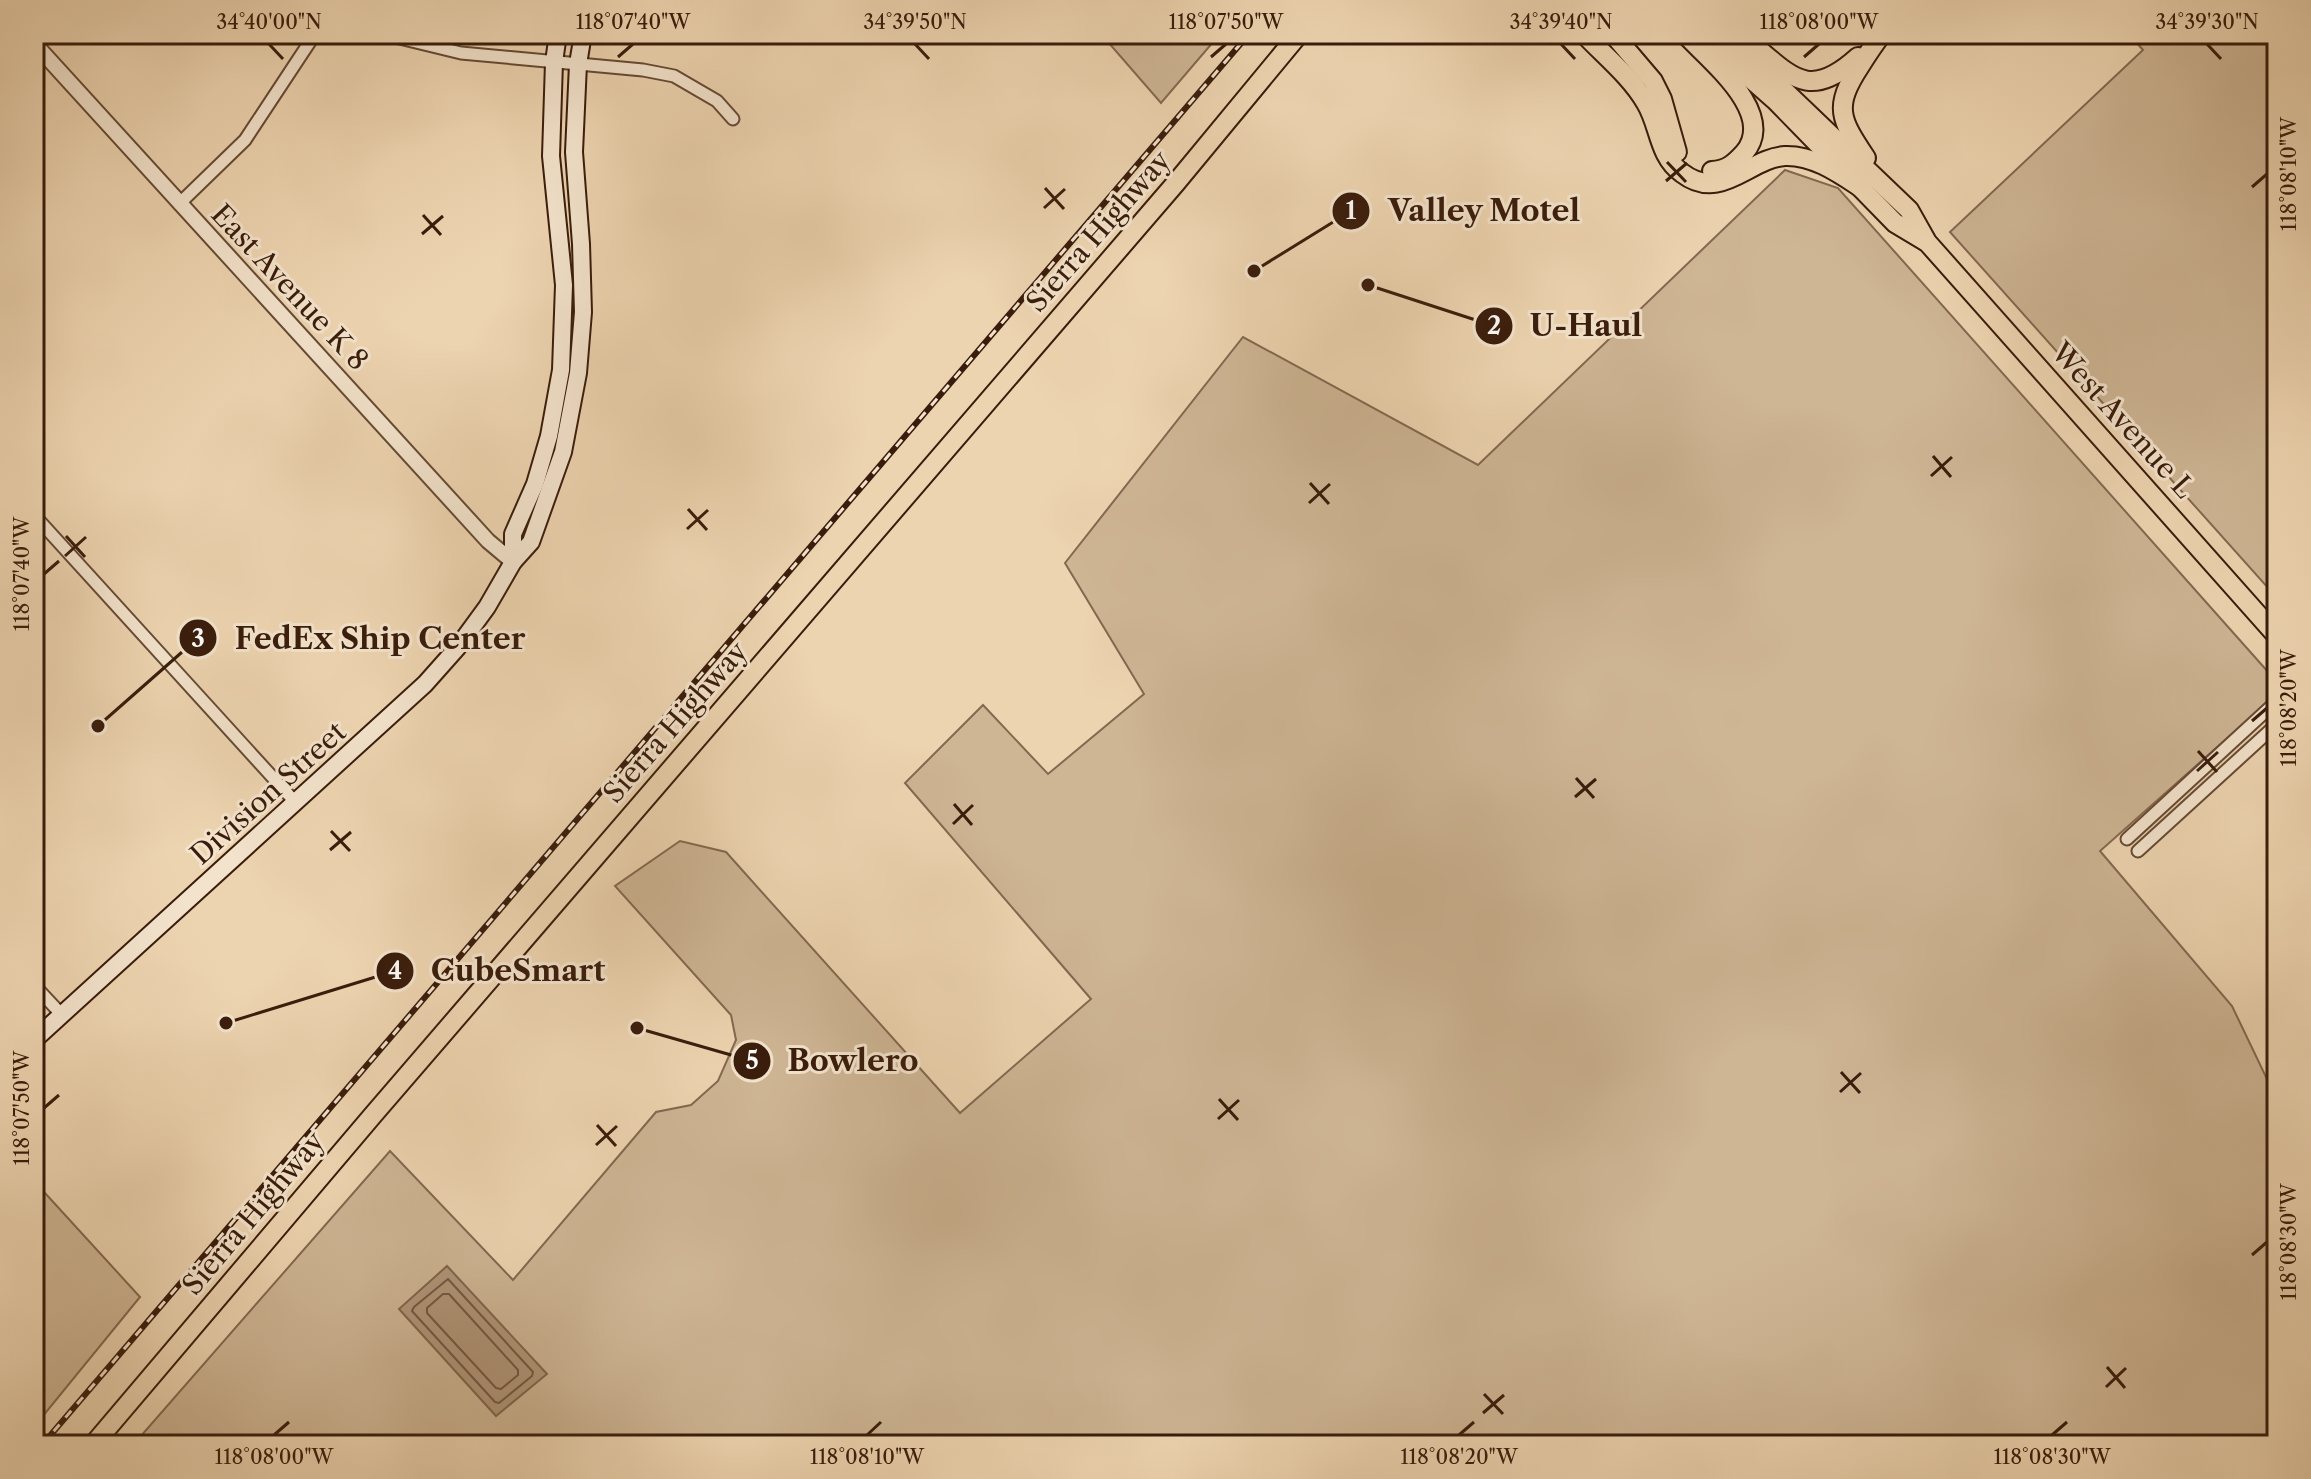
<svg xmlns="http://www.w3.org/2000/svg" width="2311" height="1479" viewBox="0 0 2311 1479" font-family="'Libre Caslon Text',serif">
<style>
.green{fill:#ceb594;stroke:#846850;stroke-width:2}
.water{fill:#b09578;stroke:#80654c;stroke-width:2}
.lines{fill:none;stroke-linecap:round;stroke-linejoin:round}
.shore{stroke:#745842;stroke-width:2}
.minor-casing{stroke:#664a34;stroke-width:15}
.tertiary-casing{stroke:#664a34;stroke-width:18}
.secondary-casing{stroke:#391c0b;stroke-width:20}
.primary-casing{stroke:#391c0b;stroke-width:22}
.minor{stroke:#f3e3cc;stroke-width:11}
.tertiary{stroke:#f3e3cc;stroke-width:14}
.secondary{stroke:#f3e3cc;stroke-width:16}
.primary{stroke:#edd4b0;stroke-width:18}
.rail-casing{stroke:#391c0b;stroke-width:6}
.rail{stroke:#f3e3cc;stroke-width:3;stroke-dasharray:9;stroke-linecap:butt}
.ticks{fill:none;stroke:#391c0b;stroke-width:3}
.labels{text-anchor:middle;stroke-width:6;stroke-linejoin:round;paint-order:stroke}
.street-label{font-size:28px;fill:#391c0b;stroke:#f3e3cc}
.leader{fill:none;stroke:#391c0b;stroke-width:3}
.callout-dot{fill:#391c0b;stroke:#f3e3cc;stroke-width:3}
.mark-label{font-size:24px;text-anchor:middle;font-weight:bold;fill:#fff}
.callout-label{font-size:30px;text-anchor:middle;font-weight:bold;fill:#391c0b;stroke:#f3e3cc;stroke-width:6;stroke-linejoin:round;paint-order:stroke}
.neatline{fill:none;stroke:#391c0b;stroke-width:3}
.ticks-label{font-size:20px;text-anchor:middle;fill:#391c0b}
</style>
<rect width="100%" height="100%" fill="#edd4b0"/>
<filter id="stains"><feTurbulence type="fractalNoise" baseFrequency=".0025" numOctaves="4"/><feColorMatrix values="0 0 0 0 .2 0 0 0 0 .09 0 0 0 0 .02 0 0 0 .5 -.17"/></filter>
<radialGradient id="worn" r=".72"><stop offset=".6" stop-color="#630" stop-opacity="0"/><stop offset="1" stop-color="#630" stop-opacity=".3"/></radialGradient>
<g class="green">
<polygon points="1101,34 1220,34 1161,103"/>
<polygon points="2129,34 2277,34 2277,598 1950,232 2143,50"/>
<polygon points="1785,170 1838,188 2277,682 2277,694 2100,851 2232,1006 2277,1100 2277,1445 133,1445 390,1151 513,1280 656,1112 691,1105 718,1081 736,1040 731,1015 615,886 680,841 726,852 960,1113 1091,999 905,783 983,705 1048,774 1144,694 1065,563 1243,337 1478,465"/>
<polygon points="34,1181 140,1297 34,1427"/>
</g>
<polygon class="water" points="447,1266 547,1374 496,1416 399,1309"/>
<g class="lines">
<g class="shore">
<polygon points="448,1279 533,1372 532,1376 499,1403 495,1402 412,1311 414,1307"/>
<polygon points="443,1294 449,1294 518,1370 518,1375 501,1389 496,1388 427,1313 427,1308"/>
</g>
<g class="minor-casing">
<g id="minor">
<polyline points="383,34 461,53 643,70 674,76 717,101 733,119"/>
<polyline points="179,204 245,140 315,34"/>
<polyline points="34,515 296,803"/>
<polyline points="2127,839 2277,701"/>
<polyline points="2138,851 2277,724"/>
<polyline points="34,985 62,1015"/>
</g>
</g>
<g class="tertiary-casing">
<polyline id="tertiary" points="34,43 488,541 513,562"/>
</g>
<g class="secondary-casing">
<g id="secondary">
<polyline points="513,562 513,534 535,484 549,436 561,370 564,285 551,156 554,62 558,34"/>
<polyline points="34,1040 425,684 457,648 487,607 513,562 531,542 563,452 578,373 583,312 581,244 574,152 578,64 583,34"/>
</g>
</g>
<g class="primary-casing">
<g id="primary">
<path d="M1584 34C1605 56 1631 77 1646 103 1660 126 1658 156 1682 173 1721 203 1749 158 1785 156 1814 155 1840 174 1863 189"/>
<polyline points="1613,34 1653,81 1662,99 1677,152"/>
<path d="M1685 34C1710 61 1778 114 1744 153 1734 164 1727 170 1712 171"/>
<polyline points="1700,34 1776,101 1895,223 1925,241"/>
<polyline points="1725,34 1909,210 1927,242 2277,636"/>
<path d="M1746 39C1791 75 1807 103 1858 57"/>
<path d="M1866 158C1840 119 1833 107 1860 66 1867 55 1874 44 1882 34"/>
<polyline points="93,1445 373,1115 1175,184 1299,34"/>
</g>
</g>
<use href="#minor" class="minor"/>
<use href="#tertiary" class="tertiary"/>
<use href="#secondary" class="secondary"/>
<use href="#primary" class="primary"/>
<g class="rail-casing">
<polyline id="rail" points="42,1445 1249,34"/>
</g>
<use href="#rail" class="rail"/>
</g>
<path class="ticks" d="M269 44 283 59M915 44 929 59M1561 44 1575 59M2207 44 2221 59M618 57 633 44M1211 57 1226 44M1804 57 1819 44M1667 162 1686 182M1666 181 1687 163M2252 187 2267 174M1045 188 1064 209M1044 208 1065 189M423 215 441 235M422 234 443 216M1933 456 1951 477M1931 476 1952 457M1310 483 1329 504M1309 503 1330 484M688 509 707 530M687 529 708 510M66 536 85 557M65 556 86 537M44 574 59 561M2252 721 2267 708M2198 751 2217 772M2197 771 2218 752M1576 778 1594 798M1575 797 1596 779M954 804 972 825M953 824 973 805M331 831 350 851M330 850 351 832M1841 1072 1860 1093M1840 1092 1861 1073M1219 1099 1238 1120M44 1108 59 1095M1218 1119 1239 1100M597 1125 616 1146M596 1145 617 1126M2252 1255 2267 1242M2107 1367 2125 1388M2106 1387 2126 1368M1484 1394 1503 1414M1483 1413 1504 1395M274 1435 289 1422M867 1435 881 1422M1459 1435 1474 1422M2052 1435 2067 1422"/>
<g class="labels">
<g class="street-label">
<text transform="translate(1098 231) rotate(-49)" y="10">Sierra Highway</text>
<text transform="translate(290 287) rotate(47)" y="10">East Avenue K 8</text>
<text transform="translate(2123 420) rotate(48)" y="10">West Avenue L</text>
<text transform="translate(675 722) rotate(-49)" y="10">Sierra Highway</text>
<text transform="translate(268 793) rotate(-42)" y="10">Division Street</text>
<text transform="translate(253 1213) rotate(-50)" y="10">Sierra Highway</text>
</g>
</g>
<path class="leader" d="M1254 271L1351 211M1368 285L1494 326M98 726L198 638M226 1023L395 971M637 1028L752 1061"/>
<g class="callout-dot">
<circle cx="1254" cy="271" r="8"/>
<circle cx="1368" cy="285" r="8"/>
<circle cx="98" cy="726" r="8"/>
<circle cx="226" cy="1023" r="8"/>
<circle cx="637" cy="1028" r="8"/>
<circle cx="1351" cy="211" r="20"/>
<circle cx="1494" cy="326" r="20"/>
<circle cx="198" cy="638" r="20"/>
<circle cx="395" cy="971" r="20"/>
<circle cx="752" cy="1061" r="20"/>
</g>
<g class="mark-label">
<text x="1351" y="219">1</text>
<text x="1494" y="334">2</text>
<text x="198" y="647">3</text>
<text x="395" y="979">4</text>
<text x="752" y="1069">5</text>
</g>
<g class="callout-label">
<text x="1484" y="221">Valley Motel</text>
<text x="1586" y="336">U-Haul</text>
<text x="380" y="649">FedEx Ship Center</text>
<text x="518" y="981">CubeSmart</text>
<text x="853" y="1071">Bowlero</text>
</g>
<rect width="2311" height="1479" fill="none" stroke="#edd4b0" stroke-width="88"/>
<rect x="44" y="44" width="2223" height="1391" class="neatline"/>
<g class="ticks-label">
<text x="269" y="29">34°40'00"N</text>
<text x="633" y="29">118°07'40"W</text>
<text x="915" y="29">34°39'50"N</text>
<text x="1226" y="29">118°07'50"W</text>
<text x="1561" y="29">34°39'40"N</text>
<text x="1819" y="29">118°08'00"W</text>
<text x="2207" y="29">34°39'30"N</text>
<text transform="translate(2289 174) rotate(-90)" y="7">118°08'10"W</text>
<text transform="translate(22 574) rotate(-90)" y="7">118°07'40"W</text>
<text transform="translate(2289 708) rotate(-90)" y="7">118°08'20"W</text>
<text transform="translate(22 1108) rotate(-90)" y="7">118°07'50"W</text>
<text transform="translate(2289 1242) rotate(-90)" y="7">118°08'30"W</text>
<text x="274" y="1464">118°08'00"W</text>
<text x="867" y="1464">118°08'10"W</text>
<text x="1459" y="1464">118°08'20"W</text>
<text x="2052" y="1464">118°08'30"W</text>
</g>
<rect width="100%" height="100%" filter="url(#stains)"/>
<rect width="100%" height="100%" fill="url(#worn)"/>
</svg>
